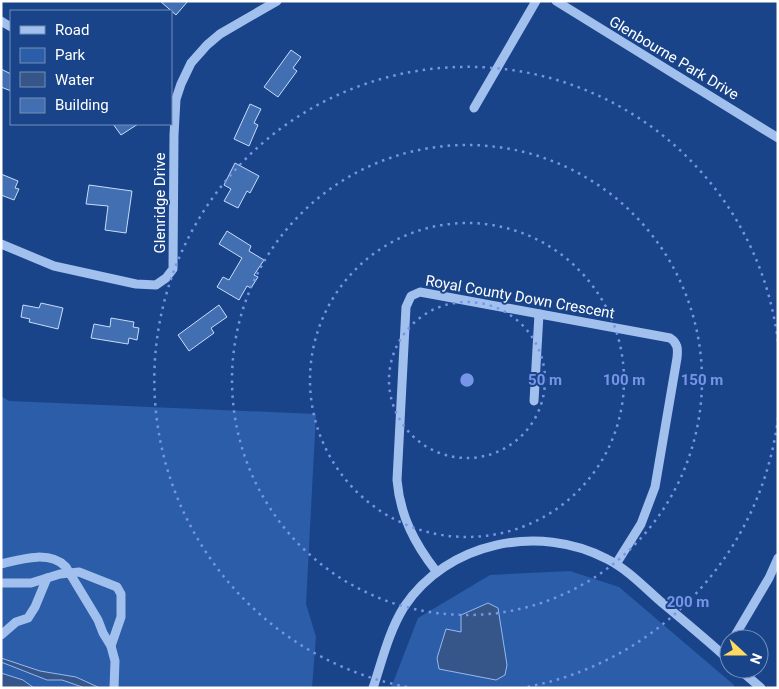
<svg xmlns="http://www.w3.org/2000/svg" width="779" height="689" viewBox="0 0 779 689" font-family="Roboto,sans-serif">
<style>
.green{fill:#2c5da8}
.water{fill:#365689;stroke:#95baf0}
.building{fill:#426eb2;stroke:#c8dcfa}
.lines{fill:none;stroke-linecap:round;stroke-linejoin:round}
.minor{stroke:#a2c0ed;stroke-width:9}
.ring{fill:none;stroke:#7795e8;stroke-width:2.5;stroke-dasharray:2.5 5}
.labels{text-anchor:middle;stroke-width:4;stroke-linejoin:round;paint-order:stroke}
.street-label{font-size:15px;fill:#fff;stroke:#194489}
.centre{fill:#7795e8;stroke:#194489;stroke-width:2.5}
.ring-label{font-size:15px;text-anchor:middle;font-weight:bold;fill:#7795e8;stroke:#194489;stroke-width:4;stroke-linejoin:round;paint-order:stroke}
</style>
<rect width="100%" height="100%" fill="#194489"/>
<g class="green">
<polygon points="1,396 9,401 316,414 306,604 316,637 312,688 1,688"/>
<polygon points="570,571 619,587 734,685 734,688 391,688 418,618 490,575"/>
</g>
<g class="water">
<polygon points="488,603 498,608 507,665 505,675 496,680 439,669 437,658 446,629 461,632 461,615"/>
<polygon points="1,658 40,671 76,677 100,688 85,688 62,680 47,680 1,662"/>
<polygon points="1,673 23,680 34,688 1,688"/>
</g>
<g class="building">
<polygon points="160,1 188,1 176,15"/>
<polygon points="291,50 301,57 293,68 297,71 278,97 264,87"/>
<polygon points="1,69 11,74 11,91 1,87"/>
<polygon points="250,104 261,109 254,123 258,125 249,146 234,139"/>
<polygon points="113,124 138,124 121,135"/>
<polygon points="235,163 259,176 250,193 247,191 238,208 224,201 231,189 224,185"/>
<polygon points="1,174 18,181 15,188 19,189 14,200 1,195"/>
<polygon points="89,185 132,191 126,233 105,230 108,206 86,204"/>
<polygon points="227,231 251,246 249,251 264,260 254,275 258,277 251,288 247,286 239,300 217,287 223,277 229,280 242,258 219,244"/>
<polygon points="41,303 63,308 58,329 29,322 30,319 21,317 23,305 39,308"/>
<polygon points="219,305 227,317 211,328 214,333 189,351 178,335"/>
<polygon points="111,318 134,322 133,327 139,328 137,340 129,338 128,344 91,338 94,324 110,327"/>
</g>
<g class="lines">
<g class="minor">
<polyline points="556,1 778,138"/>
<polyline points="1,21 11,27"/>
<polyline points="474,108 536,1"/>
<polyline points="1,244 54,266 136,284 156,285 166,278 173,269 174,135 176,99 181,84 191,63 207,45 220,34 277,1"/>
<polyline points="534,401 539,314"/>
<path d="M1 564C21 559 50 550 66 567L98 620 103 633 111 646 115 661 114 688"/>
<path d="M436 571C415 544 400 516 397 480L406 307 411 296 420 292 670 338C678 343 678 349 677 358L655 487 641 524 616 564"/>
<polyline points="1,583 31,583 60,574 79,572 117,587 121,594 121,617 111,646"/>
<polyline points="1,635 16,622 28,618 35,607 47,578"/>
<polyline points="733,639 769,578 778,558"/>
<polyline points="739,669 761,688"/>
<path d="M373 688C382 661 389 631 404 607 447 542 539 523 607 559 627 569 643 586 660 601 683 620 707 640 729 660"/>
</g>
</g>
<g class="ring">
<circle cx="467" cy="380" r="78"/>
<circle cx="467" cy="380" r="157"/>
<circle cx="467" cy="380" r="235"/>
<path d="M778 418A313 313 0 0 1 527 687M407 687A313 313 0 1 1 778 342"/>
</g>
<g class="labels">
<g class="street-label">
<text transform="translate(674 58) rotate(31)" y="5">Glenbourne Park Drive</text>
<text transform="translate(160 203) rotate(-90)" y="5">Glenridge Drive</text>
<text transform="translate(520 297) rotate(10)" y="5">Royal County Down Crescent</text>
</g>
</g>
<circle cx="467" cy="380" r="8" class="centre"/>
<g class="ring-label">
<text x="545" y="385">50 m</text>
<text x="624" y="385">100 m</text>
<text x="702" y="385">150 m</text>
<text x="688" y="607">200 m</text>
</g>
<rect width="779" height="689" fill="none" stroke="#ffffff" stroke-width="5"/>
<rect x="10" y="10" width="162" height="115" fill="#194489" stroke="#758fb8"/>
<rect x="20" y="26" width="25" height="8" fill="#a2c0ed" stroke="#758fb8"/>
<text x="55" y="35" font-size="15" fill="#ffffff">Road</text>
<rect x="20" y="48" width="25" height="15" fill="#2c5da8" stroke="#758fb8"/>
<text x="55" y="60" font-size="15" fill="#ffffff">Park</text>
<rect x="20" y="72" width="25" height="15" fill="#365689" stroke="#758fb8"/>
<text x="55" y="85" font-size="15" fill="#ffffff">Water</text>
<rect x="20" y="98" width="25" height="15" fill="#426eb2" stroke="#758fb8"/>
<text x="55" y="110" font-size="15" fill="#ffffff">Building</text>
<g transform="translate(744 654) rotate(111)"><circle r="24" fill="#194489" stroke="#758fb8"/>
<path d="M0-4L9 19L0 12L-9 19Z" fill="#ffda5f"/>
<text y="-8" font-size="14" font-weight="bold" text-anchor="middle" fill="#ffffff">N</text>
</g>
</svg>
